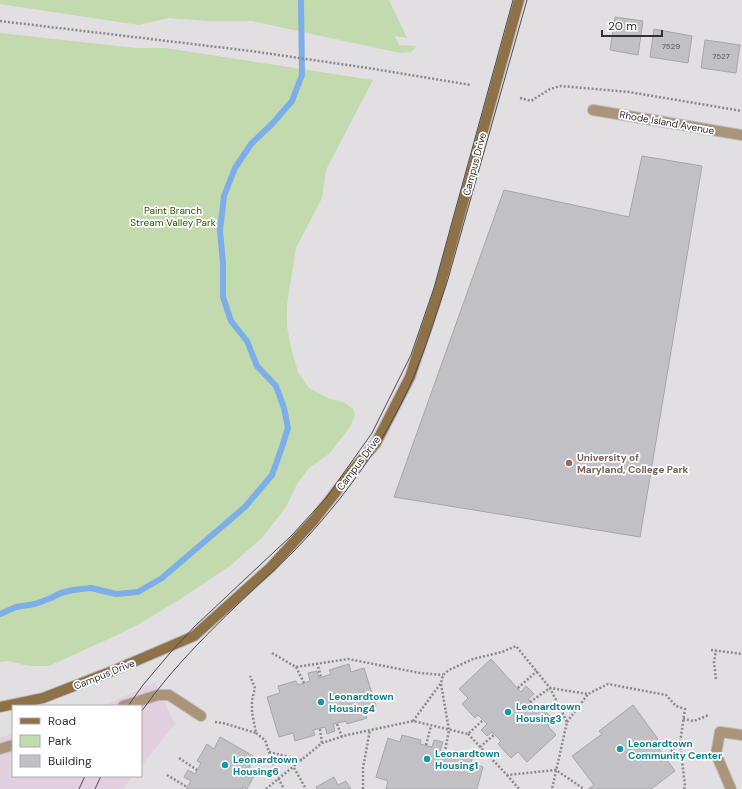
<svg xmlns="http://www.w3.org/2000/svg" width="742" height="789" viewBox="0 0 742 789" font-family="'DM Sans',sans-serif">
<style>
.commercial{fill:#e2cfe0}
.green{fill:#c3d9ae}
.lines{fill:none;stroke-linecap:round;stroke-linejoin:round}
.stream{stroke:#7caee9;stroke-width:6}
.building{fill:#c1c1c5;stroke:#a6a6aa}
.service-casing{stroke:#bfbcbf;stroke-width:12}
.minor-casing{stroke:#bfbcbf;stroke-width:12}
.secondary-casing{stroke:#bfbcbf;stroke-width:12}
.path{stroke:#8b888b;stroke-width:2.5;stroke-dasharray:2 2;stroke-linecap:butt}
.service{stroke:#aa957a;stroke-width:10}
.minor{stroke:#aa957a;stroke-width:10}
.secondary{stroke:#8f7148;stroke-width:10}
.tram{stroke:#4e4c4e;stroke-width:1}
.education-dot{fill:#8d6e63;stroke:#fff;stroke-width:1.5}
.culture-dot{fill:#0f9aa8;stroke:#fff;stroke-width:1.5}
.labels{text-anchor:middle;stroke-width:3.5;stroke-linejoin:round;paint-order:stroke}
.number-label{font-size:8px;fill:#565457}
.street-label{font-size:10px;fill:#323032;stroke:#fff}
.park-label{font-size:10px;fill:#314e00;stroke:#fff}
.education-label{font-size:10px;font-weight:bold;fill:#785e54;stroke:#fff;text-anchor:start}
.culture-label{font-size:10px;font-weight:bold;fill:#0d838f;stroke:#fff;text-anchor:start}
</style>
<rect width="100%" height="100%" fill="#e2dfe2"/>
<g class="commercial">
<polygon points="155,682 175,724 141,766 141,706 104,706"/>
<polygon points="13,734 13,776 133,776 123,789 0,789 0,737"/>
</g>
<g class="green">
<polygon points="0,0 389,0 407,38 395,36 399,45 417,46 411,52 400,53 252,21 208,21 168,18 139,25 0,4"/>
<polygon points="0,33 136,48 165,48 373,80 326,170 322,198 296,248 287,305 287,326 291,348 298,372 309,388 330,399 344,402 353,409 355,415 350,427 329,454 309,468 297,484 286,507 262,538 231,565 182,598 139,624 117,635 49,666 29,666 8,661 0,662"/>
</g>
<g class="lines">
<polyline class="stream" points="0,614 16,607 35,604 51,598 61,593 73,590 91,588 116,594 138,592 162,578 245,507 272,475 281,450 288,428 284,408 276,386 257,366 247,341 231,321 223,297 223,263 220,231 224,196 235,168 251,144 272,124 292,101 302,75 301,0"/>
</g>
<g class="building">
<polygon points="615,17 643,21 638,55 610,50"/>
<polygon points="654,29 692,36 688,63 650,57"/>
<polygon points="705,40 740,45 736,73 701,68"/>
<polygon points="642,156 702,166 640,537 394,497 504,190 629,217"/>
<polygon points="491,659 521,692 526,686 534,694 528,699 537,709 541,706 554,721 548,726 556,735 527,762 518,752 511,758 498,744 501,741 492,732 487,736 481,730 487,724 478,715 475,718 462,704 468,698 459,689"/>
<polygon points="349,664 351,672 364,668 376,706 364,710 367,718 347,724 346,721 333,724 335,731 327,734 325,727 313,730 315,735 295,741 293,733 279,737 267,697 280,693 278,686 296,681 298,685 310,681 308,673 317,671 319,678 331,674 329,670"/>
<polygon points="633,705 658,739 654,742 675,771 651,789 588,789 594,785 572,756 602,734 599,731"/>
<polygon points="402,735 421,740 420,744 432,747 434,740 443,742 440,750 454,754 455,750 473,755 471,763 483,767 477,789 386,789 388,781 376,777 388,738 400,742"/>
<polygon points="220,737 255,757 249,767 256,772 247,789 243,787 242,789 186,789 191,781 184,777 188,770 195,774 201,763 197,761 207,744 214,749"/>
<polygon points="334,777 338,785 346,781 351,789 317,789 316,787"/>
</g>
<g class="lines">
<g class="service-casing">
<g id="service">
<polyline points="123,706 158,695 169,695 201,716"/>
<polyline points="720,732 716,754 731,789"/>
<polyline points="0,749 13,745"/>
</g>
</g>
<g class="minor-casing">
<g id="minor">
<polyline points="593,110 742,135"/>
<polyline points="720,732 742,735"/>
</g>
</g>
<g class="secondary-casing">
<polyline id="secondary" points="0,707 43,698 110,672 194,636 270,568 314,520 353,470 376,443 410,377 439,290 519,0"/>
</g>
<g class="path">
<polyline points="0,21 251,51 368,68 471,85"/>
<polyline points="520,98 531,101 550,89 561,86 629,92 742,111"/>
<polyline points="711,650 742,654"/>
<polyline points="272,653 296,667 348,659 420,673 443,675"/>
<polyline points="317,663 321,677"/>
<polyline points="296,667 304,683"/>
<polyline points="716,679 714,662 716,650"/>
<polyline points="441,684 449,730 445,751"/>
<polyline points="518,688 537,671"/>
<polyline points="530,702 550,688 567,722 552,789"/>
<polyline points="683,719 694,721 709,715"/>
<polyline points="413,721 441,683 443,675 449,670 473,659 502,652 516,646 550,688 588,694 608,684 666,695 676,706 685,709 680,743 685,786 684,789"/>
<polyline points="215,722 223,723 256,733 252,712 252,700 255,688 250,676"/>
<polyline points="567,722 588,694"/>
<polyline points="337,724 342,737"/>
<polyline points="320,729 322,743"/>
<polyline points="256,733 265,740 278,778 284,789"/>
<polyline points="468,734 507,775 556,770 584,789"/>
<polyline points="426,745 431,726"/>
<polyline points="480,747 495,734"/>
<polyline points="269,752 302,760"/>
<polyline points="665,757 680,743"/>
<polyline points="179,758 197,770"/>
<polyline points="294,768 306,789"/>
<polyline points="167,775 187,787"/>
<polyline points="507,775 519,789"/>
<polyline points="266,789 322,743 347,735 413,721 468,734 483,720"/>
<polyline points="363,789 363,768 370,730"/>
</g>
<use href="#service" class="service"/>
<use href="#minor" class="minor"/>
<use href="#secondary" class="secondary"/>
<g class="tram">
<polyline points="128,706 143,685 170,653 195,626 291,536 326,498 372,433 411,355 434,288 513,0"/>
<path d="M141 712C174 665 216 625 258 585 270 574 283 562 295 550 344 499 386 441 414 376 427 345 437 312 448 279L527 0"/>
<polyline points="79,789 85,776"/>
<polyline points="95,789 101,776"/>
</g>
</g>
<circle class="education-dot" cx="569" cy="463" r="4"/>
<g class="culture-dot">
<circle cx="321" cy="702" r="4"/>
<circle cx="508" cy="712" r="4"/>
<circle cx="620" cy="749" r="4"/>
<circle cx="427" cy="759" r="4"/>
<circle cx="225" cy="765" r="4"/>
</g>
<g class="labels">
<g class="number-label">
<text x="671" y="49">7529</text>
<text x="721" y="59">7527</text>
</g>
<g class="street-label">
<text transform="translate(667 122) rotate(10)" y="4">Rhode Island Avenue</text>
<text transform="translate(474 164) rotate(-75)" y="4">Campus Drive</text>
<text transform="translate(358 463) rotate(-53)" y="4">Campus Drive</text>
<text transform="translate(104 674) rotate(-22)" y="4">Campus Drive</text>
</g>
<g class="park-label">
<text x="173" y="214">Paint Branch<tspan x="173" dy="12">Stream Valley Park</tspan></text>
</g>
<g class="education-label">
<text x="577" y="461">University of<tspan x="577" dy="12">Maryland, College Park</tspan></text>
</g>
<g class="culture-label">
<text x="329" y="700">Leonardtown<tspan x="329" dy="12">Housing4</tspan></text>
<text x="516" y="710">Leonardtown<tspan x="516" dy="12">Housing3</tspan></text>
<text x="628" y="747">Leonardtown<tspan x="628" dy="12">Community Center</tspan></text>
<text x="435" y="757">Leonardtown<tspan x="435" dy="12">Housing1</tspan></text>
<text x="233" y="763">Leonardtown<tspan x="233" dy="12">Housing6</tspan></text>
</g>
</g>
<rect x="12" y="705" width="130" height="72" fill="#ffffff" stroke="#adacad"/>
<rect x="20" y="718" width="20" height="6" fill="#8f7148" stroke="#adacad"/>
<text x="48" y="725" font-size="12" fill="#323032">Road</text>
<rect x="20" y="735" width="20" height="12" fill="#c3d9ae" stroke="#adacad"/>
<text x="48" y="745" font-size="12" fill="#323032">Park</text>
<rect x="20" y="755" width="20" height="12" fill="#c1c1c5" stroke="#adacad"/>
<text x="48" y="765" font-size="12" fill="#323032">Building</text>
<path d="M602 30v6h60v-6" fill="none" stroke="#323032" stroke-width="2"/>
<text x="608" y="30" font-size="12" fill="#323032" stroke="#ffffff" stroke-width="3" paint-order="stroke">20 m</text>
</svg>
